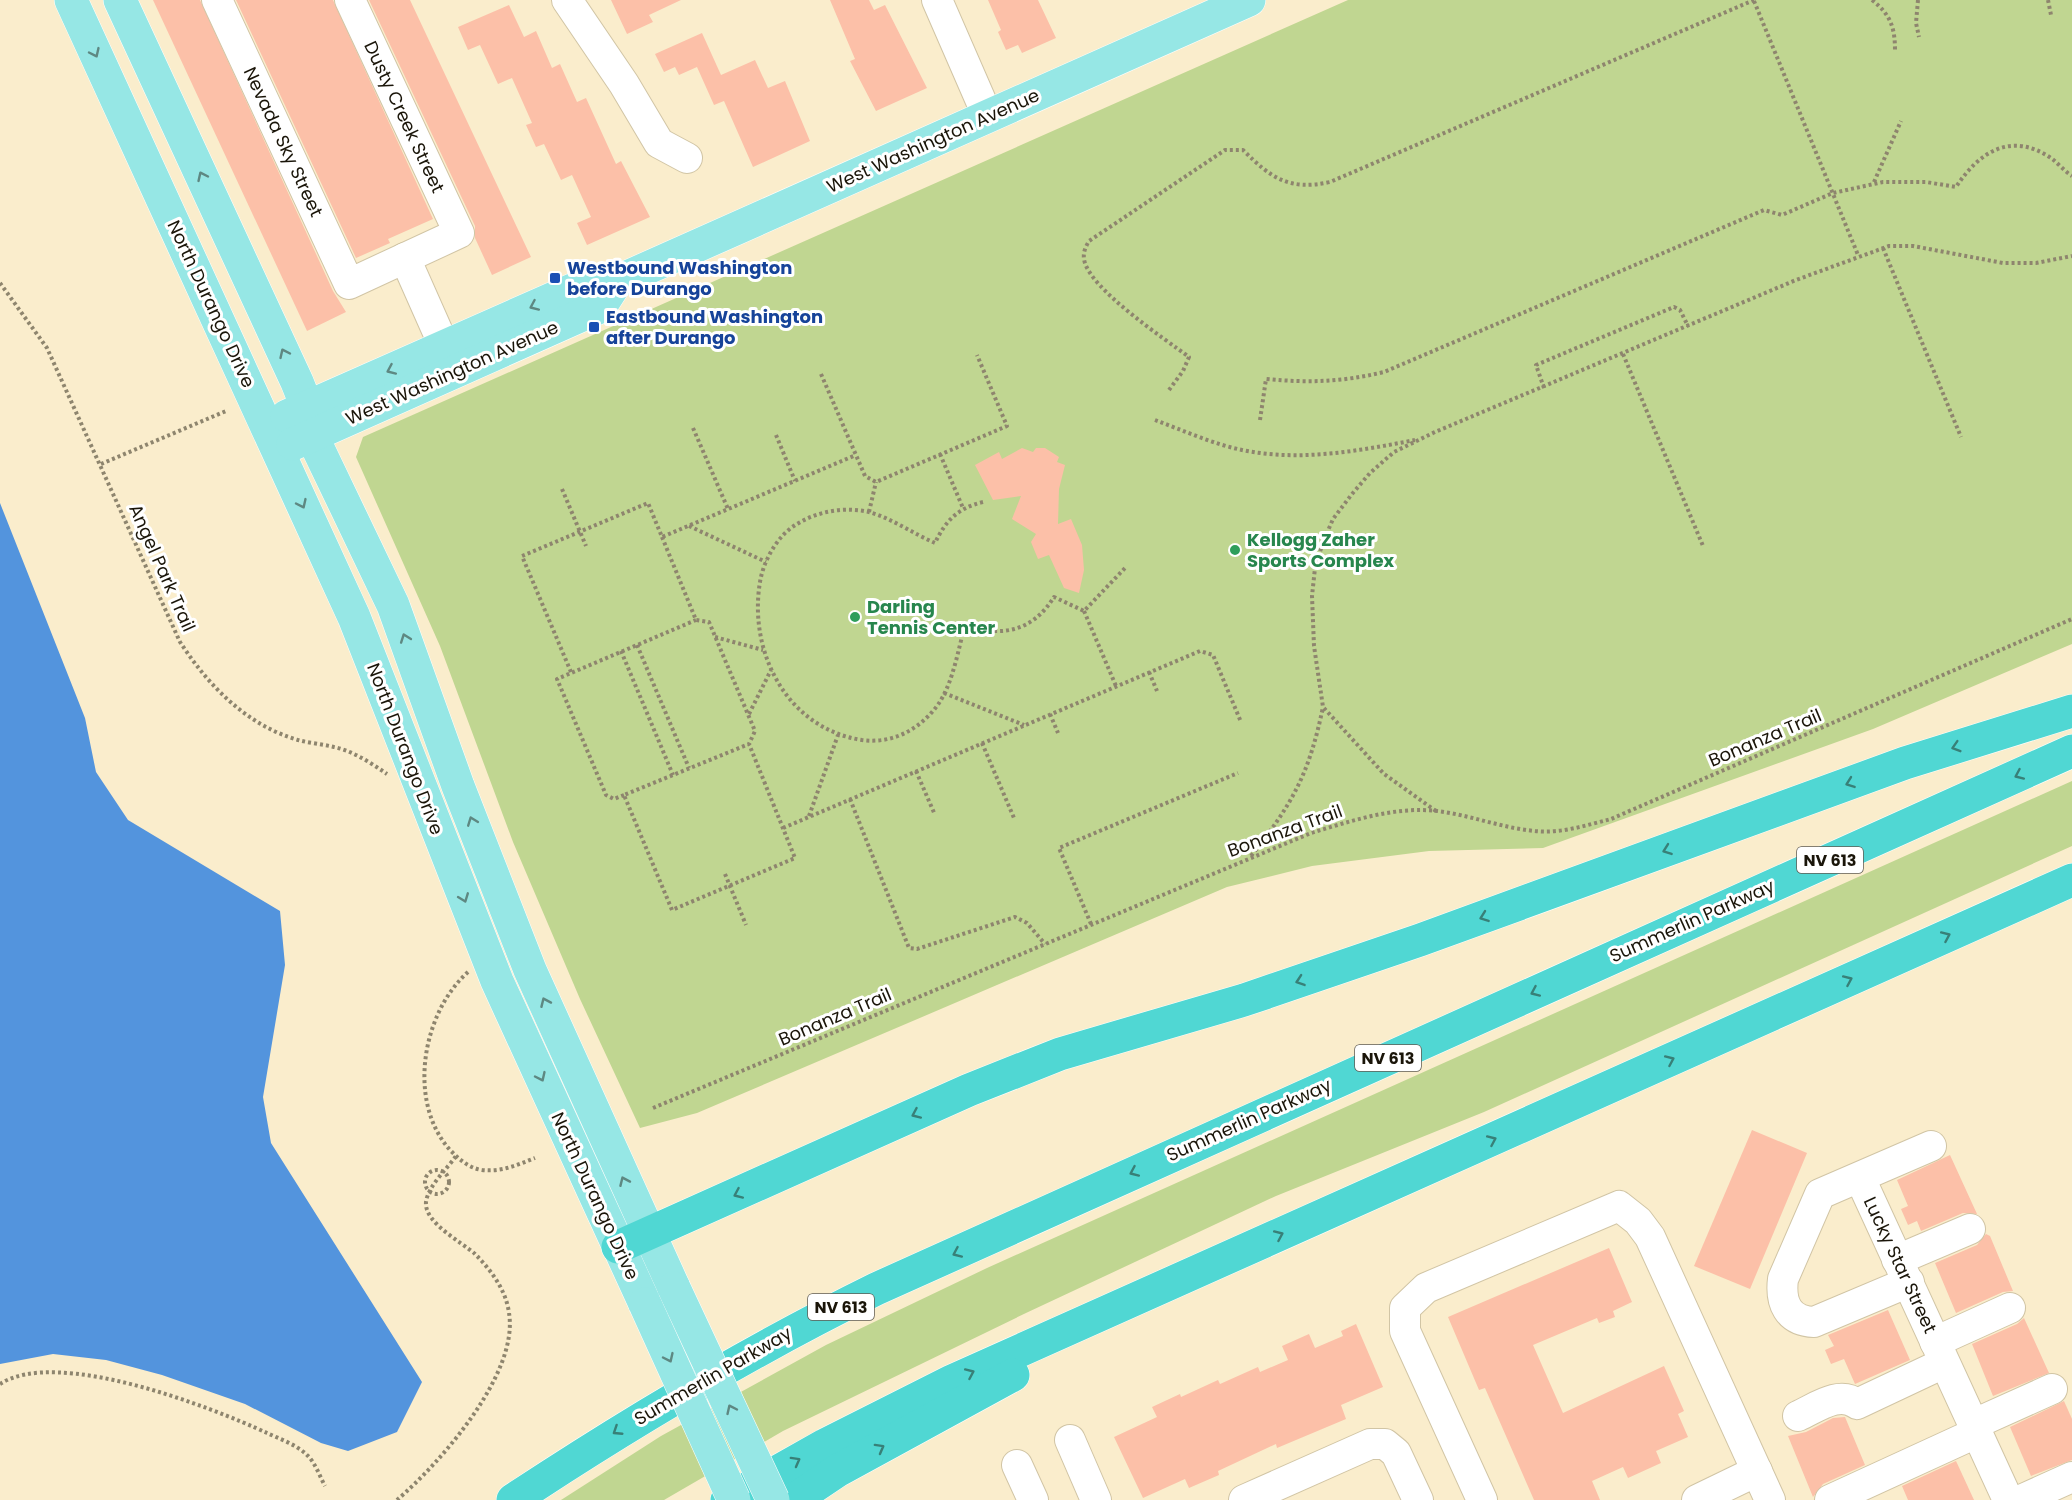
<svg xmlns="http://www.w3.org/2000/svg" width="2072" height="1500" viewBox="0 0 2072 1500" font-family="Poppins,sans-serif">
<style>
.green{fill:#c0d691}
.water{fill:#5394dd}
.building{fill:#fcc0a8}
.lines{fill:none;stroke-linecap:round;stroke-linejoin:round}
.minor-casing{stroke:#d1c5a5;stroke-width:32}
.major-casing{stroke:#fff;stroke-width:34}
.highway-casing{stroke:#fff;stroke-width:34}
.path{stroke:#8e856e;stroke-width:4;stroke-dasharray:3 3;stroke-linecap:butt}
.minor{stroke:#fff;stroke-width:30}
.major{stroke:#96e7e5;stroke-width:33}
.highway{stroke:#50d7d3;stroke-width:33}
.major-bridge-casing{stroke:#fff;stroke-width:34;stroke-linecap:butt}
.major-bridge{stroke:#96e7e5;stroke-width:33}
.oneway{stroke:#5e8882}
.oneway2{stroke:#388078}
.transit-dot{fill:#1a4fb4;stroke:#fff;stroke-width:2}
.leisure-dot{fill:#2e9e5b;stroke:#fff;stroke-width:2}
.labels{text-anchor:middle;stroke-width:6;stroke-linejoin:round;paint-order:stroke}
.shield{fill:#fff;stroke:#5f5b53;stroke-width:1.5}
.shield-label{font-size:16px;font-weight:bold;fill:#1a1509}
.street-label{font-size:18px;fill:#1a1509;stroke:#fff}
.transit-label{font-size:18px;font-weight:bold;fill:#164399;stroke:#fff;text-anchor:start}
.leisure-label{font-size:18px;font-weight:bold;fill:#27864d;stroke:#fff;text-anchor:start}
</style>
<rect width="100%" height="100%" fill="#faedcc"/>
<g class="green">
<polygon points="1348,0 2072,0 2072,644 1873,729 1543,848 1429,851 1312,866 1227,887 697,1113 640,1128 580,999 513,842 440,646 356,457 363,437"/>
<polygon points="2072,781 2072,846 1484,1112 1276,1196 1026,1313 783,1431 664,1500 561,1500 661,1436 826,1345 987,1268"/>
</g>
<polygon class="water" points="0,503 85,718 96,772 128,820 280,911 285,965 263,1097 271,1143 422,1382 397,1432 348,1451 321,1443 245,1404 162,1375 106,1360 53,1354 0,1364"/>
<g class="building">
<polygon points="153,0 200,0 333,291 346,312 307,331"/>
<polygon points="236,0 333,0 433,219 388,239 390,243 356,258"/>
<polygon points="369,0 410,0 531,257 492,275 475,238 475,226"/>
<polygon points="611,0 681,0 649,15 653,22 627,34"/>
<polygon points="830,0 869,0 874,10 885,5 927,88 876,111 850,61 855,59"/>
<polygon points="988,0 1038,0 1056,38 1022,53 1018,45 1006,50 998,32 1001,30"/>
<polygon points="509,5 524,37 536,31 552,68 560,64 577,102 586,98 616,164 621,161 650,217 587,245 577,223 591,217 572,175 561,180 544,144 536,147 526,125 532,123 512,78 498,84 480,45 468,50 458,27"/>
<polygon points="702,33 721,75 755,60 768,88 785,81 810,141 753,167 724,101 714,105 697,67 679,75 675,67 664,72 655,54"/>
<polygon points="1022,448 1033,452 1036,448 1045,448 1059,457 1057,462 1065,465 1059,489 1058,524 1071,519 1082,545 1084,570 1079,593 1064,588 1049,555 1038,559 1031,542 1036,534 1012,519 1021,496 993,500 975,465 999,452 1002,459"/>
<polygon points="1752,1130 1807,1153 1750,1289 1694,1266"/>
<polygon points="1950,1155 1977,1214 1963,1213 1921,1231 1917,1221 1908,1225 1901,1209 1908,1206 1897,1180"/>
<polygon points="1986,1234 1990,1236 2013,1291 2003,1292 1956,1313 1935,1263 1977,1245"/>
<polygon points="1609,1248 1632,1302 1613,1311 1615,1317 1599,1323 1597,1318 1533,1345 1563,1413 1664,1366 1684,1411 1678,1414 1688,1437 1656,1451 1661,1463 1628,1478 1623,1467 1592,1481 1600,1500 1534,1500 1485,1388 1479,1390 1448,1317"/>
<polygon points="1888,1310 1910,1360 1855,1384 1844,1359 1831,1364 1825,1350 1834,1346 1828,1335"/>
<polygon points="2024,1318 2049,1373 1993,1396 1972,1344 2017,1324"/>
<polygon points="1356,1324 1383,1387 1341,1405 1346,1419 1277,1448 1276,1444 1218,1471 1219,1475 1189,1488 1185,1479 1143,1498 1114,1437 1157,1417 1152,1407 1180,1394 1181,1397 1218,1380 1220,1384 1258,1367 1260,1372 1288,1360 1282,1346 1309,1334 1315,1348 1343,1336 1341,1331"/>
<polygon points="2064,1401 2072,1419 2072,1460 2031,1476 2010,1427"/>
<polygon points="1845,1417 1865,1465 1823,1484 1813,1497 1788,1436 1806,1432 1833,1418"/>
<polygon points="1956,1461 1974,1500 1908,1500 1902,1486"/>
</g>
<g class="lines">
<g class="minor-casing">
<g id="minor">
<polyline points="217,0 349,284 459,233 350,0"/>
<polyline points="567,0 624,84 659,143 687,158"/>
<polyline points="937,0 988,117"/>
<polyline points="405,258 444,346"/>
<polyline points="1860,1178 2008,1500"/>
<polyline points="1897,1260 1970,1229"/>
<path d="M1909 1282 1814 1322C1788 1321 1780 1303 1783 1279L1820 1194 1931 1146"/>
<polyline points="1935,1342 2010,1308"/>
<path d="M1798 1416C1816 1408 1839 1390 1857 1404L1944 1363"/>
<polyline points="1972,1425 2052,1389"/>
<polyline points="1070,1440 1096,1500"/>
<polyline points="1017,1465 1033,1500"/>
<polyline points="1244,1500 1370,1444 1385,1444 1396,1453 1418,1500"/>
<polyline points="1482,1500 1405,1331 1405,1308 1426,1288 1619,1206 1638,1221 1650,1237 1770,1500"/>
<polyline points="1697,1500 1757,1471"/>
<polyline points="1830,1500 1976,1433"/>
<polyline points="2021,1500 2072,1477"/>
</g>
</g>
<g class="major-casing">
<g id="major">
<polyline points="71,0 354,617 497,981 645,1304"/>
<polyline points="120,0 297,382 307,407 312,436 393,605 458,786 530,970 674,1288"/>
<polyline points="287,416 588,283 616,282 1249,0"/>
<polyline points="293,444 600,307 616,282"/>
</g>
</g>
<g class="highway-casing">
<g id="highway">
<polyline points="618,1247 969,1090 1060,1054 1244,1000 1420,940 1905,763 2072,711"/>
<path d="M513 1500C631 1422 748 1352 876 1289L2072 751"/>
<polyline points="727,1500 825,1445 952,1381 2072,880"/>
<polyline points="794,1500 837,1471 1013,1375"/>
</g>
</g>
<g class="path">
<path d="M1872 0C1890 14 1895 27 1895 50"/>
<polyline points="1918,0 1916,23 1919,37"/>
<polyline points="2048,0 2051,15"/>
<polyline points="1754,1 1858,255"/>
<polyline points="1874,182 1901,121"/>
<polyline points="1883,248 1961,437"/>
<path d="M0 283 47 348 180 642C208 685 246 725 298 740 309 743 322 744 334 747 353 751 371 763 387 774"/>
<polyline points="1623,354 1703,546"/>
<polyline points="821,374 865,476 876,482 1007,426 977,355"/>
<polyline points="1544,388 1536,365 1674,307 1680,310 1688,326"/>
<path d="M1169 390 1183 371 1189 357C1165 339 1088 288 1084 259 1083 252 1086 246 1089 241L1225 150H1243C1271 178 1289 191 1330 182L1754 0"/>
<path d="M1155 420C1182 430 1213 444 1242 450 1300 462 1358 451 1415 440"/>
<path d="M1260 420 1266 379C1309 383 1342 382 1384 372L1764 210 1782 215 1833 193 1883 182H1926L1956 187C1979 152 2011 131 2051 158 2058 163 2064 171 2072 176"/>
<polyline points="693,428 728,509"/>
<polyline points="776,435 795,481"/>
<polyline points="940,454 963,508"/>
<polyline points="101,464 226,411"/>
<polyline points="562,489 586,546"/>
<path d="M983 502C958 508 946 520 935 543 914 534 891 518 869 512 842 506 813 512 791 528 775 540 763 563 760 582 748 653 788 729 862 740 892 744 919 730 937 706 953 684 958 650 965 625 1002 638 1033 631 1054 597L1084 611 1125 568"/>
<polyline points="869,512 876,482"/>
<polyline points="689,526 766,562"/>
<polyline points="662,537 696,620 709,622 755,731 749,744 624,795 672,910 795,858 749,744"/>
<polyline points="1084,611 1116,686"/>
<polyline points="715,637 763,650"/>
<polyline points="637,645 689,768"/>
<polyline points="621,651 673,775"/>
<polyline points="571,672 522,556 648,503 662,537 856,455"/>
<polyline points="1149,672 1157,691"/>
<polyline points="944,693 1024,725"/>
<polyline points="749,714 771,670"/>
<polyline points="1050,714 1058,733"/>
<polyline points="982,743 1014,818"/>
<polyline points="916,771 935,815"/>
<polyline points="624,795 614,799 606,795 557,679 696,620"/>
<polyline points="850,799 909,948 917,949 1015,917 1027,923 1045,944"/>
<polyline points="1436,811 1384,774 1323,707 1314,646 1312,596 1315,568 1323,542 1333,519 1352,494 1370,473 1394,452 1435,432 1796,280 1889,246 1913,246 2003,263 2036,263 2072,256"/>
<polyline points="809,816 838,735"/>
<polyline points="783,828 1200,651 1213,655 1241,722"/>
<path d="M1251 856C1293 803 1309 774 1323 707"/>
<polyline points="725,874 746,925"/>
<polyline points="1091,924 1059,848 1238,773"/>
<path d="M468 972C421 1014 407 1104 451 1151 460 1160 469 1168 482 1170 502 1172 517 1165 535 1158"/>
<path d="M653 1108 1311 833C1351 821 1395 806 1437 811 1470 815 1502 828 1535 831 1560 834 1587 825 1611 819L2072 619"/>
<circle cx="437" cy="1182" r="12"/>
<path d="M0 1384C57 1347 211 1407 267 1433 280 1439 297 1445 307 1455 315 1462 320 1477 325 1486"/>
<path d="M397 1500C440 1463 519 1374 509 1313 506 1290 491 1270 475 1254 462 1242 424 1223 426 1202 428 1186 447 1169 456 1156"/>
</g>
<use href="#minor" class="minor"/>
<use href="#major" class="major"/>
<use href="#highway" class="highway"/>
<g class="major-bridge-casing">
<g id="major-bridge">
<polyline points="674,1288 773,1500"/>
<polyline points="645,1304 734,1500"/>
</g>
</g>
<use href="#major-bridge" class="major-bridge"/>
</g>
<defs><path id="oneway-chevron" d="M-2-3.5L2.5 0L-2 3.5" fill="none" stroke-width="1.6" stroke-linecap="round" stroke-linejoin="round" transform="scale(1.5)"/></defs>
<g class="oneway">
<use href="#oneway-chevron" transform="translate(95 53) rotate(65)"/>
<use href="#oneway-chevron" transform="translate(202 176) rotate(-115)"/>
<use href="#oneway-chevron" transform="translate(534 306) rotate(156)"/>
<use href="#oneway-chevron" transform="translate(284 353) rotate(-115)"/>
<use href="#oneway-chevron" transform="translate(391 370) rotate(156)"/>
<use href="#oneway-chevron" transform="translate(302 504) rotate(65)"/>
<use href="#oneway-chevron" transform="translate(405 638) rotate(-110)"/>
<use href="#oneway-chevron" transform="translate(472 821) rotate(-111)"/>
<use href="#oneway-chevron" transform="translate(464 898) rotate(69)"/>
<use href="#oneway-chevron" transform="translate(545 1002) rotate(-114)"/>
<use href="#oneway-chevron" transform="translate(541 1077) rotate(65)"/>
<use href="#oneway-chevron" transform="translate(624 1181) rotate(-114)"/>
<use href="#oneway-chevron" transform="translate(669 1358) rotate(65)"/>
<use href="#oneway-chevron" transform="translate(731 1409) rotate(-115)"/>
</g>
<g class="oneway2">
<use href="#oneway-chevron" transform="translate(1956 747) rotate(163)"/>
<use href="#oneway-chevron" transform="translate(2019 775) rotate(156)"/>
<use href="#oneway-chevron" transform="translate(1850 783) rotate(160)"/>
<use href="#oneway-chevron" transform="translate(1667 850) rotate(160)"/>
<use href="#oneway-chevron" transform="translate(1484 917) rotate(160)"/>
<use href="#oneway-chevron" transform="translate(1946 936) rotate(-24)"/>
<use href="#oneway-chevron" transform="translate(1848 980) rotate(-24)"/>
<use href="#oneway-chevron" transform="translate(1300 981) rotate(161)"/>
<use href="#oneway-chevron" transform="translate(1535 992) rotate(156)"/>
<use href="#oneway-chevron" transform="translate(1670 1060) rotate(-24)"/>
<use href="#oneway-chevron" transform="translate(916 1114) rotate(156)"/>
<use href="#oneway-chevron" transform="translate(1492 1140) rotate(-24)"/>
<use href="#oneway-chevron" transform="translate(1134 1172) rotate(156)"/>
<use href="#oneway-chevron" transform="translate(738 1194) rotate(156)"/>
<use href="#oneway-chevron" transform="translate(1279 1235) rotate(-24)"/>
<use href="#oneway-chevron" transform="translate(957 1253) rotate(156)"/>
<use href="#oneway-chevron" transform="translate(970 1373) rotate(-24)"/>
<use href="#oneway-chevron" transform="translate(617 1431) rotate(147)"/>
<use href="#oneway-chevron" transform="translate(880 1448) rotate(-29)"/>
<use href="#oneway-chevron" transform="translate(796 1461) rotate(-29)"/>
</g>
<g class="transit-dot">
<rect x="549" y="272" width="12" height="12" rx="3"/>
<rect x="588" y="321" width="12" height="12" rx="3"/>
</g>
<g class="leisure-dot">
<circle cx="1235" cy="550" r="6"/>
<circle cx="855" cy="617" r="6"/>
</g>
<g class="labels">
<g class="shield">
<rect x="1797" y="847" width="66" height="26" rx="4.5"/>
<rect x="1355" y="1045" width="66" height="26" rx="4.5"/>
<rect x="808" y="1294" width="66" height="26" rx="4.5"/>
</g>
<g class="shield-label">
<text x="1830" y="866">NV 613</text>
<text x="1388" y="1064">NV 613</text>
<text x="841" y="1313">NV 613</text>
</g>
<g class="street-label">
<text transform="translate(404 117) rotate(65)" y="6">Dusty Creek Street</text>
<text transform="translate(933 141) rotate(-24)" y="6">West Washington Avenue</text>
<text transform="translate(283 142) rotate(65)" y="6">Nevada Sky Street</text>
<text transform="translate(211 304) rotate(65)" y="6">North Durango Drive</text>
<text transform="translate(452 373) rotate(-24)" y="6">West Washington Avenue</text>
<text transform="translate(162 568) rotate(66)" y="6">Angel Park Trail</text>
<text transform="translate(1765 738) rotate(-23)" y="6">Bonanza Trail</text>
<text transform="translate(405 749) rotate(69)" y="6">North Durango Drive</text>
<text transform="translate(1285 831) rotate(-20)" y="6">Bonanza Trail</text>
<text transform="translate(1692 921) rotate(-24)" y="6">Summerlin Parkway</text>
<text transform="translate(835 1017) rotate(-23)" y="6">Bonanza Trail</text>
<text transform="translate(1249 1120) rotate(-24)" y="6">Summerlin Parkway</text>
<text transform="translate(595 1196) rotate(65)" y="6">North Durango Drive</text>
<text transform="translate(1900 1265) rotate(65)" y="6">Lucky Star Street</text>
<text transform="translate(713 1376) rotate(-30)" y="6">Summerlin Parkway</text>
</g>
<g class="transit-label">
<text x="567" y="274">Westbound Washington<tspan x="567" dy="21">before Durango</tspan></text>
<text x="606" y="323">Eastbound Washington<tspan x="606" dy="21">after Durango</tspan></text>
</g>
<g class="leisure-label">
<text x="1247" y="546">Kellogg Zaher<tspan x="1247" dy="21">Sports Complex</tspan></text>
<text x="867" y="613">Darling<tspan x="867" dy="21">Tennis Center</tspan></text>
</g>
</g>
</svg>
